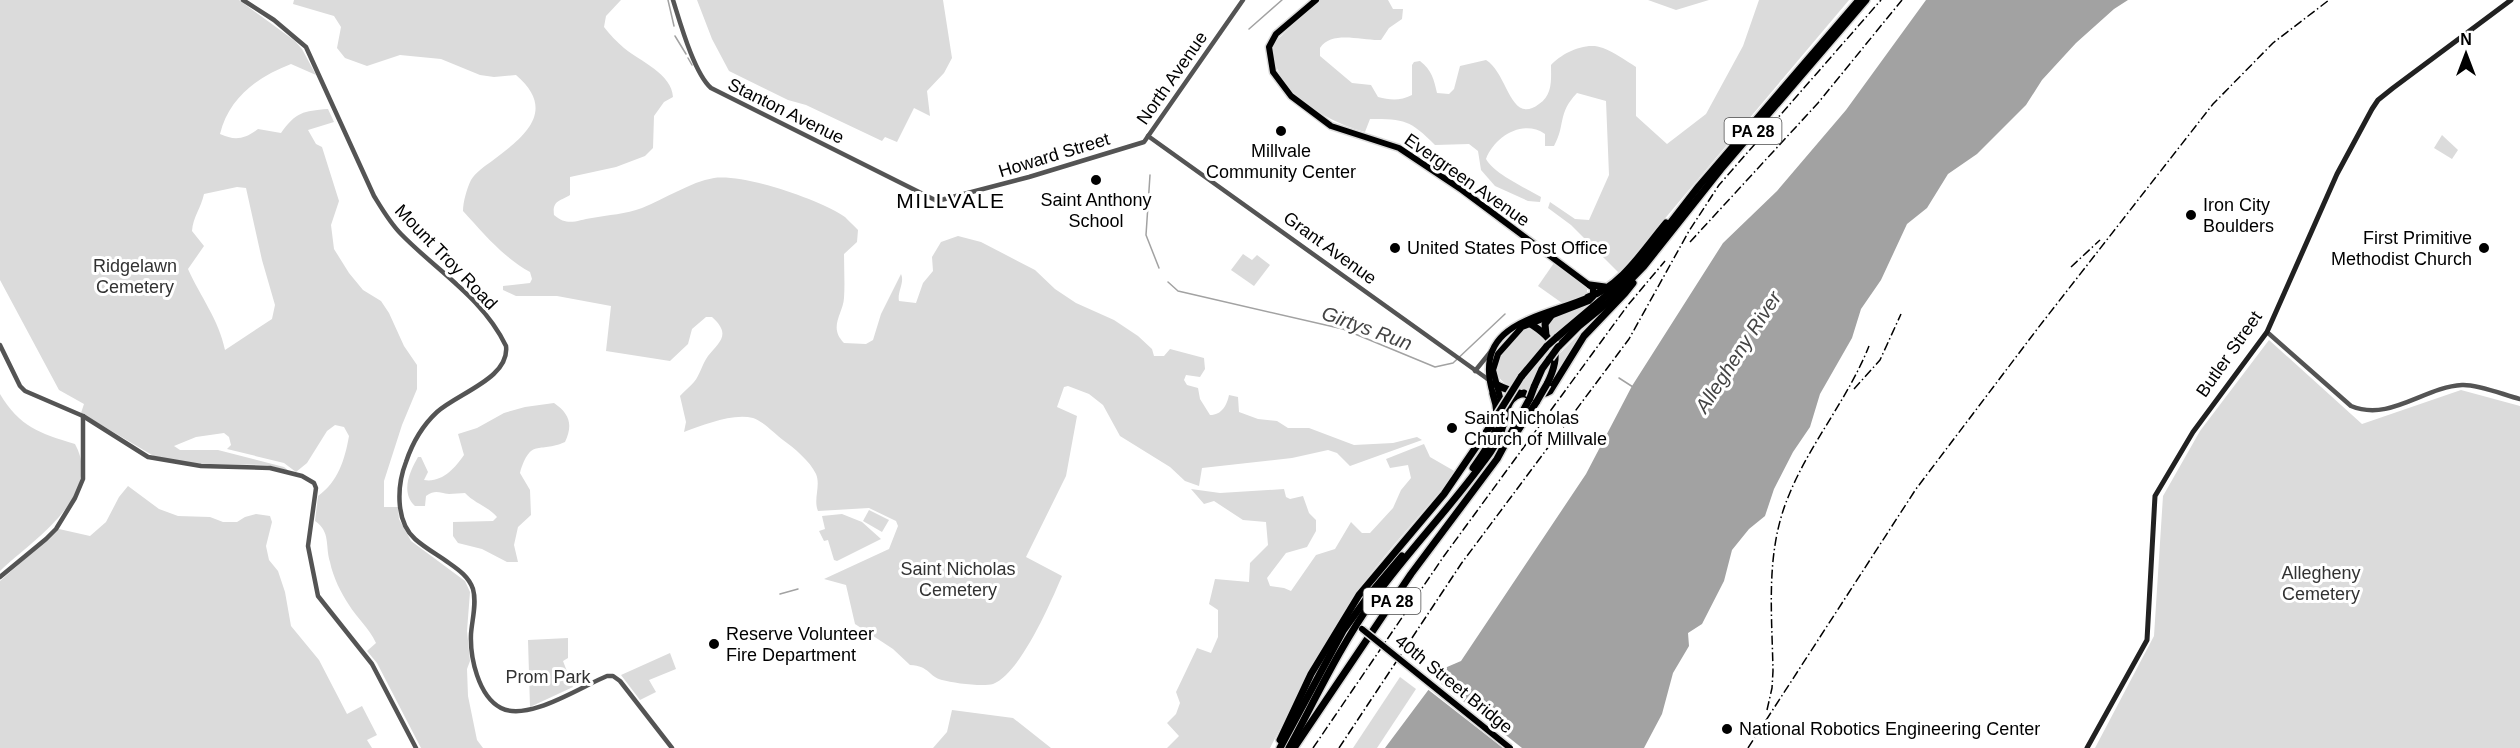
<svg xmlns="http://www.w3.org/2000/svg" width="2520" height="748" viewBox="0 0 2520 748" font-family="Arial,sans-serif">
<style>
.green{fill:#dbdbdb;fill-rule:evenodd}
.water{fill:#a2a2a2}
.pier{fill:#fff}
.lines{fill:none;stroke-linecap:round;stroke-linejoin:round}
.stream{stroke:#a2a2a2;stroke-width:1.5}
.primary-casing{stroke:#dbdbdb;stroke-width:9}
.motorway-casing{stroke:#dbdbdb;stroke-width:10}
.tertiary{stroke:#545454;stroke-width:4.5}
.secondary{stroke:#212121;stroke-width:5}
.primary{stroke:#000;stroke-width:6}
.motorway{stroke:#000;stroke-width:7}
.rail{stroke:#000;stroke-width:1.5;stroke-dasharray:9 3 1.5 3;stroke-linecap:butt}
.primary-bridge-casing{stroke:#dbdbdb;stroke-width:9;stroke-linecap:butt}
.motorway-bridge-casing{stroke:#dbdbdb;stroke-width:10;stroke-linecap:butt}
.primary-bridge{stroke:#000;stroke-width:6}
.motorway-bridge{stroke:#000;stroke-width:7}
.poi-dot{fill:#000;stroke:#fff;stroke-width:2}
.labels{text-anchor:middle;stroke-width:6;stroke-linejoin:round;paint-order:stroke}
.shield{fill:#fff;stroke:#4c4c4c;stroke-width:1.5}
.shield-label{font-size:16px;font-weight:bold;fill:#000}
.street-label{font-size:18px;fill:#000;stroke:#fff}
.poi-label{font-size:18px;fill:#000;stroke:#fff;text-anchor:start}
.park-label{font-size:18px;fill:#323232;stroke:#fff}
.water-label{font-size:20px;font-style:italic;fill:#434343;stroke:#fff}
.quarter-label{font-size:21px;letter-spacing:1.5px;fill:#000;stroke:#fff}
</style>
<rect width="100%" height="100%" fill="#fff"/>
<g class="green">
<path d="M0 0H239L295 41 302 49 316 75 291 64C257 77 229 98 220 134 235 141 245 139 258 129L281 133C296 112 303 111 328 109L334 122 308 130 316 144 322 147 339 201 331 225 334 249 349 273 363 290 381 301 389 313 404 346 417 365V389L402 425 384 481V507H398L399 519 411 541 465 581 470 592 467 631 470 661 467 669 468 696 477 740 483 748H421L377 663 367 651 376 643C369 628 357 618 349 605 341 593 333 577 330 562 325 546 331 532 315 521L318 496C338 482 345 459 349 436L344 427 335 425 327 431 307 463 296 472 284 463 227 449 231 445 229 437 224 433 196 437 174 446 180 450H218L284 467 289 471 267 465 201 464 157 458 81 413 84 404 59 390 0 280ZM237 187 246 188 262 260 275 305 272 319 225 350C219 320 200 296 188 269L204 246 192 231C193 217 201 208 204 194Z"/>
<path d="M294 0H621L606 16 604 27C610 35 617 42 624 48 640 61 672 74 673 97L664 102 654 116 653 148 645 156 616 167 570 177V195C561 201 552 200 554 215 568 227 577 220 592 218 608 215 626 214 642 208 665 199 690 182 714 178 745 174 818 199 845 217 849 221 854 226 858 230L857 242 844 254C844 269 845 284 844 298 843 314 828 327 844 343L866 344 873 340 881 314 901 274C905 282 897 292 899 301L916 303 923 283 933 271 932 257 941 242 958 236 981 242 1035 270 1055 289 1076 303 1114 320 1138 336 1152 349 1154 356H1164L1170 349 1204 358 1205 369 1200 377 1186 375 1184 380 1187 385 1198 388 1200 399 1210 415C1222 415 1227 405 1229 395L1238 397 1239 412 1258 419 1277 421 1288 428H1309L1354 445 1393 443 1417 437 1422 440 1350 466 1337 453 1328 450 1292 458 1202 468 1199 486 1185 481 1170 467 1120 436 1103 405 1089 394 1068 386 1064 387 1057 407 1077 416 1066 476 1026 557 1062 576C1051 602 1020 674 993 684 983 687 953 683 942 680 929 677 930 666 910 665L893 649 855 624 846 585 824 579 889 549 898 526 896 521 869 508 818 511C813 499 821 486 816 474 810 461 794 448 783 440 775 434 763 421 753 418 732 413 704 425 684 432L686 422 680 396C684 391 690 387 694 382 700 375 702 364 708 356 719 342 732 335 712 317H706L692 329 688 344 670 361 606 351 611 306 557 296H516L503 290V286L530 283 532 279 530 272C503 257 484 234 463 211 463 202 467 188 471 180 475 173 485 166 492 161 524 137 558 111 516 75L494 77 480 75 441 59 400 55 367 66 345 58 337 48 341 27 334 16 293 4Z"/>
<polygon points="697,0 943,0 952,58 944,73 927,91 930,116 914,108 897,142 885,137 882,141 806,105 788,100 729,71 712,39"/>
<path d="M1319 0H1388L1393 9H1403L1402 19 1389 28 1381 40C1362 41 1332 30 1320 48V56L1352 83 1371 85 1378 97C1390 100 1400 101 1412 95V65L1414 62 1420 61C1432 70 1434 80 1437 93L1449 94 1454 89 1460 66 1486 60C1508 73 1510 126 1539 104 1553 95 1551 79 1551 65 1562 53 1586 41 1603 48 1614 52 1625 60 1636 67V116L1667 144 1706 114 1743 46 1759 0H1849L1619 273 1571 225 1548 208 1550 202 1575 219 1589 220 1609 175 1606 101 1577 93C1557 114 1566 124 1554 146H1545V134C1523 119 1495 136 1486 159 1494 174 1526 188 1541 197L1540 202 1528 201 1495 186 1481 170 1478 151 1469 144 1435 145C1410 120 1405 119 1370 119L1365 132C1328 123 1267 88 1274 43Z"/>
<polygon points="1648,0 1709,0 1676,10"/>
<polygon points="2442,135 2458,150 2452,159 2434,148"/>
<polygon points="1243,254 1252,260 1257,255 1270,265 1254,286 1231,270"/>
<polygon points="1554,263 1587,288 1587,294 1562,303 1538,286"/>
<polygon points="1605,292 1602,297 1551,338 1548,323 1550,320 1588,304"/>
<polygon points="1589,324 1553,382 1548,388 1558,365 1558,355"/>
<path d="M1529 326 1531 330 1547 341 1540 359 1545 358 1528 391C1495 385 1488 371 1509 345 1516 337 1520 331 1529 326Z"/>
<polygon points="2269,340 2362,424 2461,390 2520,406 2520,748 2095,748 2154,636 2163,496 2200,431"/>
<path d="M0 394C20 427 39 433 75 444 104 496 31 541 0 571Z"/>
<path d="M554 403C570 414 573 425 565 442 538 454 531 437 520 473L530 490 531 515 518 527 514 545 518 562H507L482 549 458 543 453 536V522L493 521 497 517C489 507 474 503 465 493 460 493 454 494 449 494 439 493 436 489 426 496L425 506H415C400 492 410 471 418 457H421L428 472 424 480C442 483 455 468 464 455L458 434 477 428 504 413 525 407Z"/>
<path d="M1424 444 1430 457 1456 472C1419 518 1376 561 1344 611 1316 655 1294 702 1270 748H1167L1179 736 1167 723 1176 714 1180 703 1176 692 1197 648 1211 653 1218 637V610L1209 604 1215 579 1249 582 1250 563 1268 545 1266 522 1243 520 1214 501 1204 504 1191 489 1220 493 1284 489 1286 497 1290 499 1303 496 1309 513 1316 520V531L1307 547 1286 553 1267 578 1270 586 1284 588 1291 591 1316 555 1335 549 1351 522 1362 533H1370L1393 508 1401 490 1411 478 1408 465 1390 468 1386 459Z"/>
<polygon points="128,486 159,509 178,516 210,517 223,522 237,522 245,517 256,514 270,516 272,522 266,546 269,560 278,571 285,592 291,626 319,660 347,714 362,706 377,735 367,740 372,748 0,748 0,581 59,529 90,536 106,522 119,497"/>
<polygon points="869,510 889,520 882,532 863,521"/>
<polygon points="842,514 862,522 881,539 837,561 834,560 828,540 824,541 819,531 825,529 822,516"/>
<polygon points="568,638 568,658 563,661 573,687 530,707 528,640"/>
<polygon points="670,653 676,669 649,680 656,692 640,700 621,675"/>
<polygon points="1400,677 1416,689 1377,748 1353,748"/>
<polygon points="952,710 1013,718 1051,748 933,748 947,732"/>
</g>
<polygon class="water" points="1926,0 2128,0 2114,9 2076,43 2042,80 2026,105 1977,154 1948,174 1927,208 1907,224 1881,280 1861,309 1852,338 1820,394 1810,427 1793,452 1774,489 1765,516 1749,529 1732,550 1724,581 1702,624 1688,633 1689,646 1673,673 1662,714 1644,748 1385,748 1441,673 1447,667 1461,661 1586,474 1632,386 1723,243 1777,191 1846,110"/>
<polygon class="pier" points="1434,678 1492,724 1522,748 1503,748 1426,688"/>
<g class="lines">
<g class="stream">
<polyline points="668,0 674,26"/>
<polyline points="1249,29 1282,0"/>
<polyline points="675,36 686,54"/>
<polyline points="688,58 692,65"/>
<polyline points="1150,175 1146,235 1159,268"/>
<polyline points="1168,282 1178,291 1343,329 1435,367 1453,363 1505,314"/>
<polyline points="1619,378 1633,387"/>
<polyline points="780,594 798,589"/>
</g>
<g class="primary-casing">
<g id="primary">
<polyline points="1316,0 1276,34 1269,47 1273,72 1291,96 1331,126 1399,148 1462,190 1593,288 1593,297 1589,301 1522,327 1498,354 1493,370 1503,409"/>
<path d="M1493 394C1471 322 1541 318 1589 297"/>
</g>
</g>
<g class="motorway-casing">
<g id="motorway">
<polyline points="1590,285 1605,287"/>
<path d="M1588 297C1621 287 1644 249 1666 223"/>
<path d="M1529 323C1557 340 1562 354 1547 384"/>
<polyline points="1546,335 1545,324 1551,316"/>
<polyline points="1556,338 1607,295 1637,266 1699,186 1859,0"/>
<polyline points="1558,347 1579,326 1611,300 1644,266 1721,169 1866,0"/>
<polyline points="1521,377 1547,346"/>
<path d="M1495 384C1511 392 1535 400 1550 391L1584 336 1625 293 1633 283"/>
<polyline points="1534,387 1542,369 1550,358"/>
<polyline points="1515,435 1537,401"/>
<path d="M1473 468C1492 441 1504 427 1493 394"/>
<polyline points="1280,740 1311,674 1359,595 1444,494 1491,425"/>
<polyline points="1280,748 1343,631 1369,595 1402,556"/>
<path d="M1289 748C1317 696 1340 646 1375 597 1409 550 1450 508 1484 461 1491 452 1499 440 1502 429 1507 414 1505 397 1524 393"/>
<polyline points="1294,748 1411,574 1497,459 1530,398"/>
</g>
</g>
<g class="tertiary">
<path d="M243 0 274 20 306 47 374 196C382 209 390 223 401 234 437 271 483 298 506 346 510 378 458 393 437 412 423 425 412 444 406 462 397 485 395 521 415 539 425 548 438 555 449 563 459 570 469 577 473 589 477 603 472 620 471 634 470 657 478 696 501 708 528 722 580 687 607 676H613L620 681 672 748"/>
<path d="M673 0C680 22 694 73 711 88L937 201 1029 177 1144 142 1243 0"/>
<polyline points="1148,136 1489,380"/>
<path d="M2267 332 2351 406C2390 422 2424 387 2462 385 2478 384 2504 395 2520 399"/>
<polyline points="0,345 20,386 25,391 83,416 148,457 201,466 270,468 302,476 314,483 316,488 308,546 318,596 372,664 416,748"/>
<polyline points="1475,371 1492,350"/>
<polyline points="0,577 46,539 56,529 75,498 83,479 83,416"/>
</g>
<polyline class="secondary" points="2087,748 2147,640 2155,496 2193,432 2267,332 2337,174 2372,109 2378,100 2393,88 2511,0"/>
<use href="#primary" class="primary"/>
<use href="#motorway" class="motorway"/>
<g class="rail">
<polyline points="1690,242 1818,103 1902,0"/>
<polyline points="2071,267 2100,240"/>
<polyline points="1854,389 1880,360 1901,314"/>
<path d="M1767 710 1772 688 1773 671C1772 612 1765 551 1789 495 1810 443 1848 399 1869 346"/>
<polyline points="1313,748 1444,556 1628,305 1665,261"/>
<polyline points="1339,748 1461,564 1629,339 1689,231 1719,185 1881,0"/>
<polyline points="1748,748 1916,489 2038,328 2213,104 2273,43 2329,0"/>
</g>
<g class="primary-bridge-casing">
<polyline id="primary-bridge" points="1362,629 1510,748"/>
</g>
<g class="motorway-bridge-casing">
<g id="motorway-bridge">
<polyline points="1547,346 1556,338"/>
<polyline points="1550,358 1558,347"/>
<polyline points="1530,398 1534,387"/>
<polyline points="1537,401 1547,384"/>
<polyline points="1491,425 1521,377"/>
</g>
</g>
<use href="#primary-bridge" class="primary-bridge"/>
<use href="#motorway-bridge" class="motorway-bridge"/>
</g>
<g class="poi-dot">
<circle cx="1281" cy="131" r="6"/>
<circle cx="1096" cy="180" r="6"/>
<circle cx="2191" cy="215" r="6"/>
<circle cx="1395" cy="248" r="6"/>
<circle cx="2484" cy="248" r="6"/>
<circle cx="1452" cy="428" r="6"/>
<circle cx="714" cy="644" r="6"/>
<circle cx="1727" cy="729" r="6"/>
</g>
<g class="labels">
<g class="shield">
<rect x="1724.5" y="118" width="57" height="26" rx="4.5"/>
<rect x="1363.5" y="588" width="57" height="26" rx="4.5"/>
</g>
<g class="shield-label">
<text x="1753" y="137">PA 28</text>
<text x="1392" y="607">PA 28</text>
</g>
<g class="street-label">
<text transform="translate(1172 78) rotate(-55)" y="6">North Avenue</text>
<text transform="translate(786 111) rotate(26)" y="6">Stanton Avenue</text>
<text transform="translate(1054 155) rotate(-17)" y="6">Howard Street</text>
<text transform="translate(1467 180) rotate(35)" y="6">Evergreen Avenue</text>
<text transform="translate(1330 248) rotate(36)" y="6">Grant Avenue</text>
<text transform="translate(446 257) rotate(46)" y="6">Mount Troy Road</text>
<text transform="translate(2229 354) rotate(-55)" y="6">Butler Street</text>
<text transform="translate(1454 684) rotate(39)" y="6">40th Street Bridge</text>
</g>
<g class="poi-label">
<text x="1281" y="157" text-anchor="middle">Millvale<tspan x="1281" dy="21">Community Center</tspan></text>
<text x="1096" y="206" text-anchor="middle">Saint Anthony<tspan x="1096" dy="21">School</tspan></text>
<text x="2203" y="211">Iron City<tspan x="2203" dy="21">Boulders</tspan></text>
<text x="2472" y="244" text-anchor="end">First Primitive<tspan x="2472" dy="21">Methodist Church</tspan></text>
<text x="1407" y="254">United States Post Office</text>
<text x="1464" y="424">Saint Nicholas<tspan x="1464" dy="21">Church of Millvale</tspan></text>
<text x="726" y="640">Reserve Volunteer<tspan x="726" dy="21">Fire Department</tspan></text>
<text x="1739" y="735">National Robotics Engineering Center</text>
</g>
<g class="park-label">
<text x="135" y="272">Ridgelawn<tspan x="135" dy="21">Cemetery</tspan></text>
<text x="958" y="575">Saint Nicholas<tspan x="958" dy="21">Cemetery</tspan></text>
<text x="2321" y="579">Allegheny<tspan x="2321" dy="21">Cemetery</tspan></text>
<text x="548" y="683">Prom Park</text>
</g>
<g class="water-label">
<text transform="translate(1367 328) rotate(20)" y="7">Girtys Run</text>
<text transform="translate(1738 352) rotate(-57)" y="7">Allegheny River</text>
</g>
<g class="quarter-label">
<text x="951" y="208">MILLVALE</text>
</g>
</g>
<g transform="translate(2466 54)" stroke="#ffffff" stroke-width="4.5" paint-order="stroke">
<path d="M0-4.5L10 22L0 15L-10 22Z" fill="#000000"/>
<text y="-9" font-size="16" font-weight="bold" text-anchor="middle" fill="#000000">N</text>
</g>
</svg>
